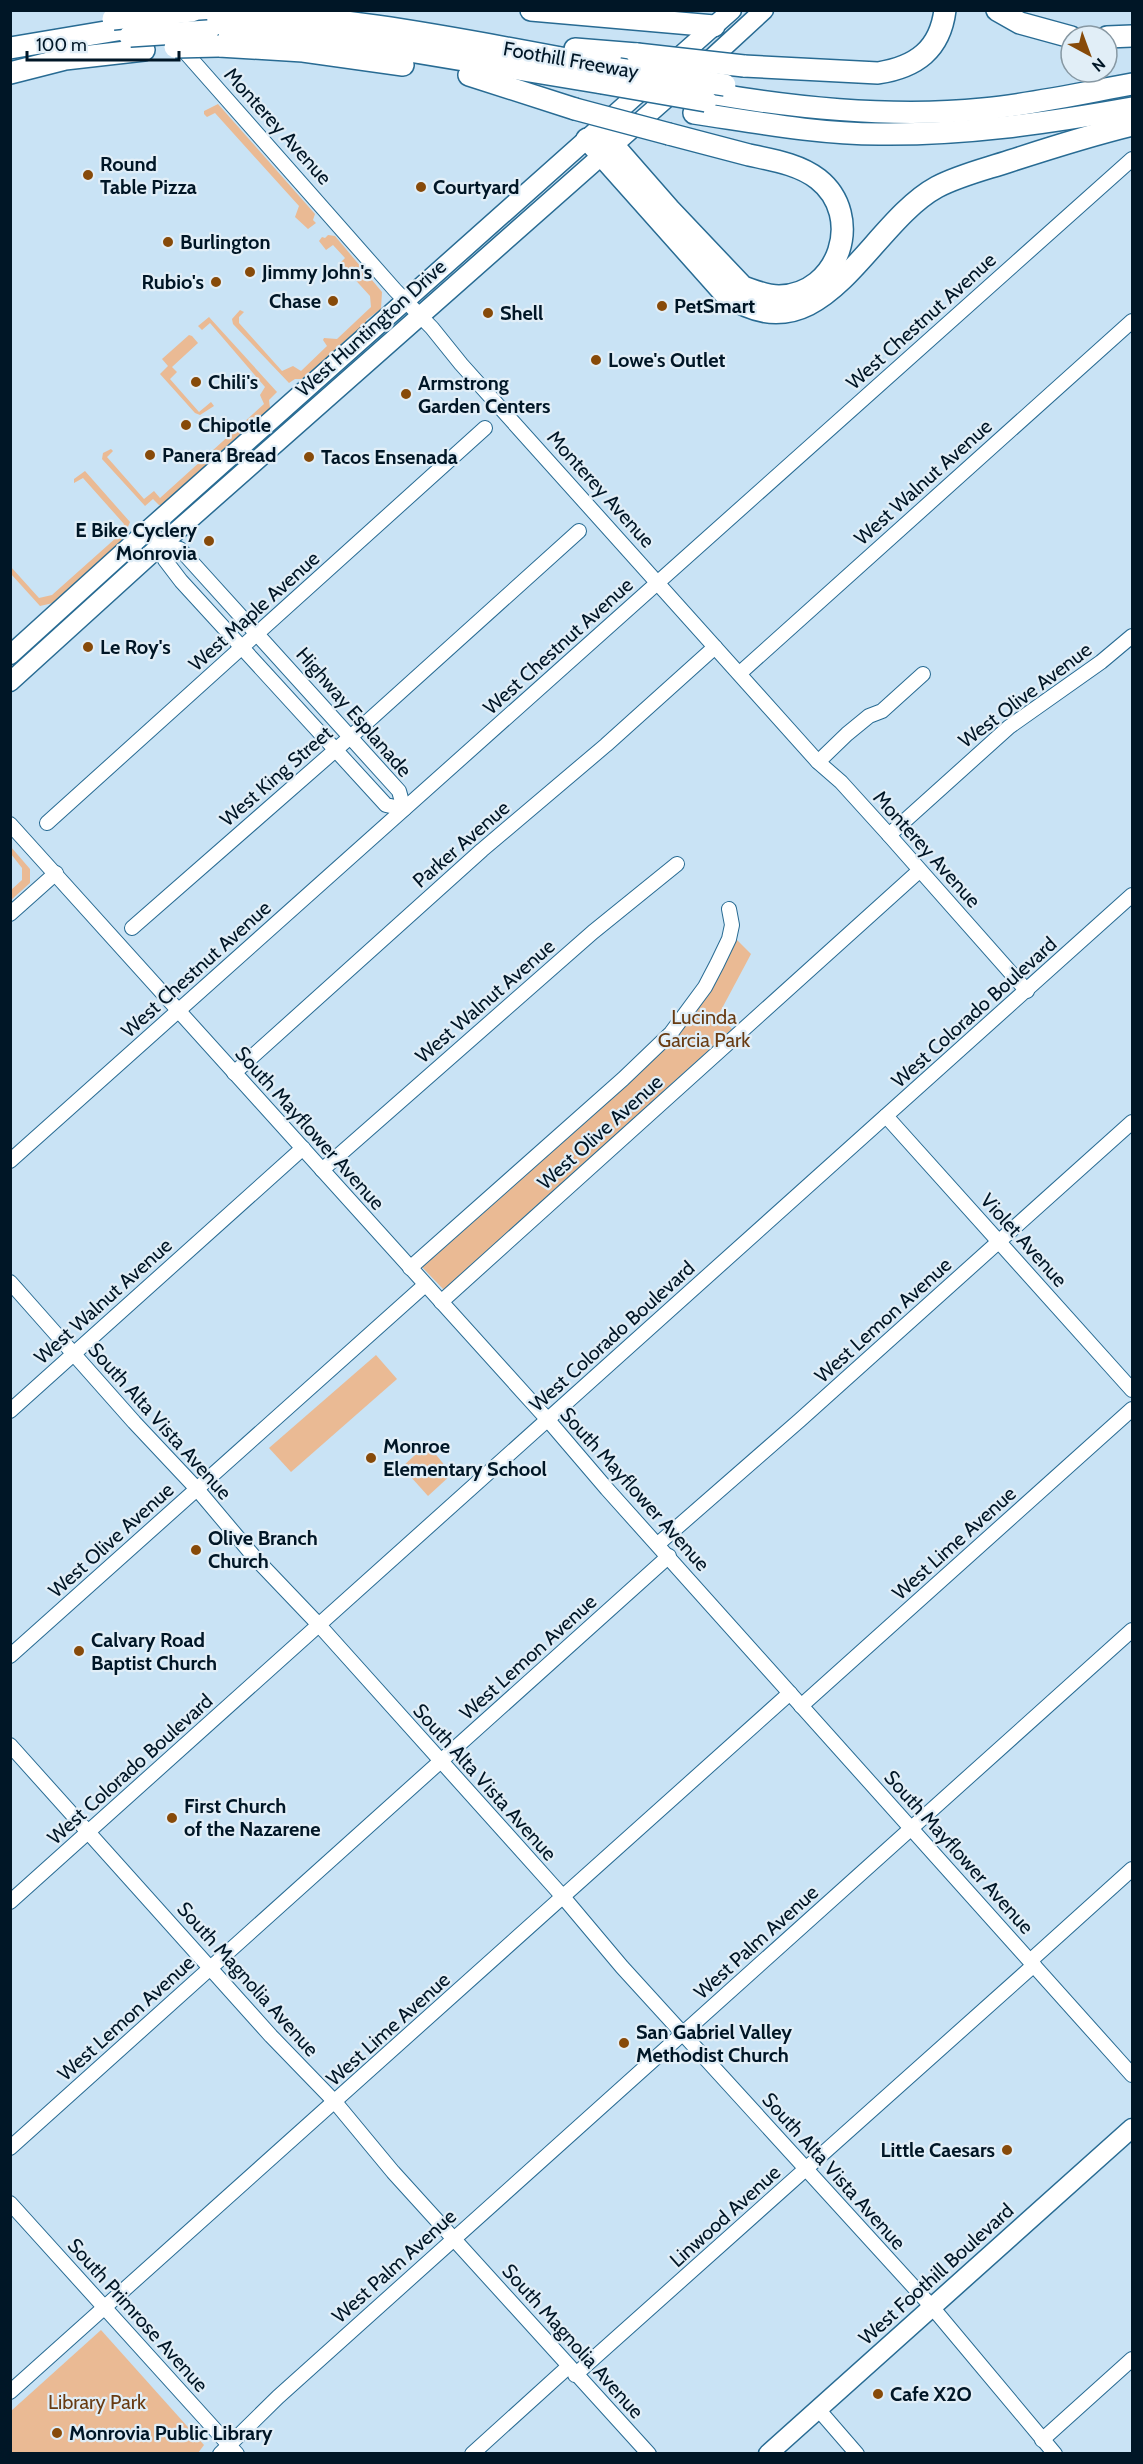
<svg xmlns="http://www.w3.org/2000/svg" width="1143" height="2464" viewBox="0 0 1143 2464" font-family="Cabin,sans-serif">
<style>
.green{fill:#eaba94}
.lines{fill:none;stroke-linecap:round;stroke-linejoin:round}
.minor-casing{stroke:#286b93;stroke-width:16}
.major-casing{stroke:#286b93;stroke-width:21}
.highway-casing{stroke:#286b93;stroke-width:24}
.minor{stroke:#fff;stroke-width:14}
.major{stroke:#fff;stroke-width:18}
.highway{stroke:#fff;stroke-width:21}
.highway-bridge-casing{stroke:#286b93;stroke-width:24;stroke-linecap:butt}
.highway-bridge{stroke:#fff;stroke-width:21}
.poi-dot{fill:#874a09;stroke:#e1eef7;stroke-width:2}
.labels{text-anchor:middle;stroke-width:4.5;stroke-linejoin:round;paint-order:stroke}
.street-label{font-size:20px;fill:#001626;stroke:#e1eef7}
.poi-label{font-size:20px;font-weight:bold;fill:#001626;stroke:#e1eef7;text-anchor:start}
.park-label{font-size:20px;fill:#683b12;stroke:#e1eef7}
</style>
<rect width="100%" height="100%" fill="#c9e3f5"/>
<g class="green">
<polygon points="218,104 315,214 313,220 316,223 308,229 295,217 299,206 215,113 207,117 204,114 204,111"/>
<polygon points="328,235 335,236 382,292 381,309 366,320 367,322 302,379 295,379 289,383 233,324 232,319 240,310 244,312 239,317 239,323 282,371 293,366 301,371 327,346 323,340 324,338 337,339 371,307 370,296 340,263 345,258 333,245 326,250 319,241 322,237 325,238"/>
<polygon points="209,317 277,392 269,400 270,408 162,505 159,505 153,499 145,506 102,459 103,453 111,449 113,451 107,457 144,499 154,491 160,498 264,404 260,395 265,387 210,323 202,330 198,326"/>
<polygon points="189,335 192,336 198,343 172,367 177,372 170,379 199,412 211,402 214,406 200,415 195,413 160,374 168,366 162,359"/>
<polygon points="85,471 130,522 122,541 53,603 40,606 11,574 11,567 39,598 52,595 117,537 124,524 83,478 74,483 74,479"/>
<polygon points="11,847 30,869 30,883 11,900 11,890 22,880 22,868 11,854"/>
<polygon points="732,935 751,954 719,1014 732,1029 444,1290 421,1266 651,1056"/>
<polygon points="376,1355 397,1379 291,1472 269,1448"/>
<polygon points="427,1444 452,1474 428,1496 402,1467"/>
<polygon points="101,2330 204,2445 198,2453 11,2453 11,2411"/>
</g>
<g class="lines">
<g class="minor-casing">
<g id="minor">
<polyline points="178,44 395,290 432,328 461,364 818,762 841,782 889,835 1027,991"/>
<polyline points="149,529 162,544 165,560 181,581 386,805 404,809 399,791 180,549 162,544"/>
<polyline points="740,673 1132,321"/>
<polyline points="818,762 847,734 869,716 882,711 923,674"/>
<polyline points="47,823 485,428"/>
<polyline points="10,824 548,1420 607,1489 1132,2075"/>
<polyline points="889,835 1009,727 1101,662 1132,636"/>
<polyline points="10,914 56,873"/>
<polyline points="132,928 356,732 579,531"/>
<polyline points="234,1073 482,850 606,745 715,647"/>
<polyline points="886,1116 1132,1390"/>
<polyline points="10,1161 1132,159"/>
<polyline points="322,1170 593,932 677,864"/>
<polyline points="410,1268 623,1079 671,1033 705,987 717,964 729,939 732,925 729,909"/>
<polyline points="10,1282 134,1422 197,1489 256,1559 319,1625 564,1898 622,1967 932,2307 1055,2454"/>
<polyline points="441,1302 919,871"/>
<polyline points="10,1411 303,1148"/>
<polyline points="658,1544 800,1420 1132,1122"/>
<polyline points="10,1656 425,1285"/>
<polyline points="801,1706 1132,1409"/>
<polyline points="10,1745 271,2036 335,2102 393,2172 649,2454"/>
<polyline points="10,1902 1132,895"/>
<polyline points="1030,1961 1132,1869"/>
<polyline points="10,2148 669,1556"/>
<polyline points="10,2203 237,2454"/>
<polyline points="575,2375 1034,1965"/>
<polyline points="10,2392 790,1693"/>
<polyline points="818,2409 857,2454"/>
<polyline points="1042,2440 1132,2359"/>
<polyline points="220,2454 278,2397 1132,1630"/>
<polyline points="472,2454 568,2367"/>
</g>
</g>
<g class="major-casing">
<g id="major">
<polyline points="671,64 732,10"/>
<polyline points="700,69 764,10"/>
<polyline points="10,655 149,529 651,82"/>
<polyline points="10,682 162,544 677,89"/>
<polyline points="768,2454 1132,2128"/>
</g>
</g>
<g class="highway-casing">
<g id="highway">
<polyline points="531,10 714,26"/>
<polyline points="997,10 1020,23 1071,37"/>
<path d="M192 11C336 12 478 43 619 69"/>
<polyline points="208,31 302,35 349,41 602,83"/>
<polyline points="1107,37 1132,36"/>
<polyline points="219,46 303,51 403,65"/>
<polyline points="10,48 123,29"/>
<polyline points="575,49 637,54"/>
<path d="M744 66 878 73C916 67 940 50 945 10"/>
<polyline points="10,73 65,59 144,50"/>
<polyline points="469,75 575,109"/>
<path d="M715 94C803 109 894 118 983 109 1034 104 1083 93 1132 84"/>
<path d="M694 113C755 122 817 134 879 134 965 135 1048 123 1132 108"/>
<path d="M599 129 669 209 743 287C755 291 766 296 779 296 839 295 865 216 818 179 799 164 772 160 749 155 722 148 695 141 669 134"/>
<path d="M587 139 725 294C822 362 867 225 937 187 960 175 986 169 1010 161 1050 148 1091 135 1132 125"/>
</g>
</g>
<use href="#minor" class="minor"/>
<use href="#major" class="major"/>
<use href="#highway" class="highway"/>
<g class="highway-bridge-casing">
<g id="highway-bridge">
<polyline points="113,19 192,11"/>
<polyline points="130,36 208,31"/>
<polyline points="175,47 219,46"/>
<polyline points="637,54 744,66"/>
<polyline points="619,69 725,85"/>
<polyline points="602,83 706,101"/>
<polyline points="575,109 669,134"/>
</g>
</g>
<use href="#highway-bridge" class="highway-bridge"/>
</g>
<g class="poi-dot">
<circle cx="88" cy="175" r="6"/>
<circle cx="421" cy="187" r="6"/>
<circle cx="168" cy="242" r="6"/>
<circle cx="250" cy="272" r="6"/>
<circle cx="216" cy="282" r="6"/>
<circle cx="333" cy="301" r="6"/>
<circle cx="662" cy="306" r="6"/>
<circle cx="488" cy="313" r="6"/>
<circle cx="596" cy="360" r="6"/>
<circle cx="196" cy="382" r="6"/>
<circle cx="406" cy="394" r="6"/>
<circle cx="186" cy="425" r="6"/>
<circle cx="150" cy="455" r="6"/>
<circle cx="309" cy="457" r="6"/>
<circle cx="209" cy="541" r="6"/>
<circle cx="88" cy="647" r="6"/>
<circle cx="371" cy="1458" r="6"/>
<circle cx="196" cy="1550" r="6"/>
<circle cx="79" cy="1651" r="6"/>
<circle cx="172" cy="1818" r="6"/>
<circle cx="624" cy="2043" r="6"/>
<circle cx="1007" cy="2150" r="6"/>
<circle cx="878" cy="2394" r="6"/>
<circle cx="57" cy="2433" r="6"/>
</g>
<g class="labels">
<g class="street-label">
<text transform="translate(571 60) rotate(10)" y="7">Foothill Freeway</text>
<text transform="translate(278 126) rotate(48)" y="7">Monterey Avenue</text>
<text transform="translate(921 321) rotate(-42)" y="7">West Chestnut Avenue</text>
<text transform="translate(371 328) rotate(-42)" y="7">West Huntington Drive</text>
<text transform="translate(923 482) rotate(-42)" y="7">West Walnut Avenue</text>
<text transform="translate(601 489) rotate(48)" y="7">Monterey Avenue</text>
<text transform="translate(254 611) rotate(-42)" y="7">West Maple Avenue</text>
<text transform="translate(558 646) rotate(-42)" y="7">West Chestnut Avenue</text>
<text transform="translate(1025 695) rotate(-37)" y="7">West Olive Avenue</text>
<text transform="translate(354 712) rotate(49)" y="7">Highway Esplanade</text>
<text transform="translate(276 776) rotate(-41)" y="7">West King Street</text>
<text transform="translate(461 844) rotate(-41)" y="7">Parker Avenue</text>
<text transform="translate(927 849) rotate(48)" y="7">Monterey Avenue</text>
<text transform="translate(196 969) rotate(-42)" y="7">West Chestnut Avenue</text>
<text transform="translate(485 1001) rotate(-41)" y="7">West Walnut Avenue</text>
<text transform="translate(974 1012) rotate(-42)" y="7">West Colorado Boulevard</text>
<text transform="translate(310 1128) rotate(48)" y="7">South Mayflower Avenue</text>
<text transform="translate(600 1132) rotate(-42)" y="7">West Olive Avenue</text>
<text transform="translate(1024 1240) rotate(48)" y="7">Violet Avenue</text>
<text transform="translate(103 1301) rotate(-42)" y="7">West Walnut Avenue</text>
<text transform="translate(883 1320) rotate(-42)" y="7">West Lemon Avenue</text>
<text transform="translate(612 1336) rotate(-42)" y="7">West Colorado Boulevard</text>
<text transform="translate(160 1421) rotate(48)" y="7">South Alta Vista Avenue</text>
<text transform="translate(635 1489) rotate(48)" y="7">South Mayflower Avenue</text>
<text transform="translate(111 1540) rotate(-42)" y="7">West Olive Avenue</text>
<text transform="translate(954 1543) rotate(-42)" y="7">West Lime Avenue</text>
<text transform="translate(528 1657) rotate(-42)" y="7">West Lemon Avenue</text>
<text transform="translate(130 1769) rotate(-42)" y="7">West Colorado Boulevard</text>
<text transform="translate(485 1782) rotate(48)" y="7">South Alta Vista Avenue</text>
<text transform="translate(959 1852) rotate(48)" y="7">South Mayflower Avenue</text>
<text transform="translate(756 1942) rotate(-42)" y="7">West Palm Avenue</text>
<text transform="translate(248 1979) rotate(48)" y="7">South Magnolia Avenue</text>
<text transform="translate(126 2018) rotate(-42)" y="7">West Lemon Avenue</text>
<text transform="translate(388 2029) rotate(-42)" y="7">West Lime Avenue</text>
<text transform="translate(834 2171) rotate(48)" y="7">South Alta Vista Avenue</text>
<text transform="translate(725 2216) rotate(-42)" y="7">Linwood Avenue</text>
<text transform="translate(394 2266) rotate(-42)" y="7">West Palm Avenue</text>
<text transform="translate(936 2274) rotate(-42)" y="7">West Foothill Boulevard</text>
<text transform="translate(138 2315) rotate(48)" y="7">South Primrose Avenue</text>
<text transform="translate(573 2341) rotate(48)" y="7">South Magnolia Avenue</text>
</g>
<g class="poi-label">
<text x="100" y="171">Round<tspan x="100" dy="23">Table Pizza</tspan></text>
<text x="433" y="194">Courtyard</text>
<text x="180" y="249">Burlington</text>
<text x="262" y="279">Jimmy John's</text>
<text x="204" y="289" text-anchor="end">Rubio's</text>
<text x="321" y="308" text-anchor="end">Chase</text>
<text x="674" y="313">PetSmart</text>
<text x="500" y="320">Shell</text>
<text x="608" y="367">Lowe's Outlet</text>
<text x="208" y="389">Chili's</text>
<text x="418" y="390">Armstrong<tspan x="418" dy="23">Garden Centers</tspan></text>
<text x="198" y="432">Chipotle</text>
<text x="162" y="462">Panera Bread</text>
<text x="321" y="464">Tacos Ensenada</text>
<text x="197" y="537" text-anchor="end">E Bike Cyclery<tspan x="197" dy="23">Monrovia</tspan></text>
<text x="100" y="654">Le Roy's</text>
<text x="383" y="1453">Monroe<tspan x="383" dy="23">Elementary School</tspan></text>
<text x="208" y="1545">Olive Branch<tspan x="208" dy="23">Church</tspan></text>
<text x="91" y="1647">Calvary Road<tspan x="91" dy="23">Baptist Church</tspan></text>
<text x="184" y="1813">First Church<tspan x="184" dy="23">of the Nazarene</tspan></text>
<text x="636" y="2039">San Gabriel Valley<tspan x="636" dy="23">Methodist Church</tspan></text>
<text x="995" y="2157" text-anchor="end">Little Caesars</text>
<text x="890" y="2401">Cafe X2O</text>
<text x="69" y="2440">Monrovia Public Library</text>
</g>
<g class="park-label">
<text x="704" y="1024">Lucinda<tspan x="704" dy="23">Garcia Park</tspan></text>
<text x="97" y="2409">Library Park</text>
</g>
</g>
<rect width="1143" height="2464" fill="none" stroke="#001626" stroke-width="24"/>
<g transform="translate(1089 54) rotate(139)"><circle r="28" fill="#e1eef7" stroke="#8798a3" stroke-width="1.5"/>
<path d="M0-4.5L10 22L0 15L-10 22Z" fill="#874a09"/>
<text y="-9" font-size="16" font-weight="bold" text-anchor="middle" fill="#001626">N</text>
</g>
<path d="M27 51v9h152v-9" fill="none" stroke="#001626" stroke-width="3"/>
<text x="36" y="51" font-size="18" fill="#001626" stroke="#e1eef7" stroke-width="4.5" paint-order="stroke">100 m</text>
</svg>
